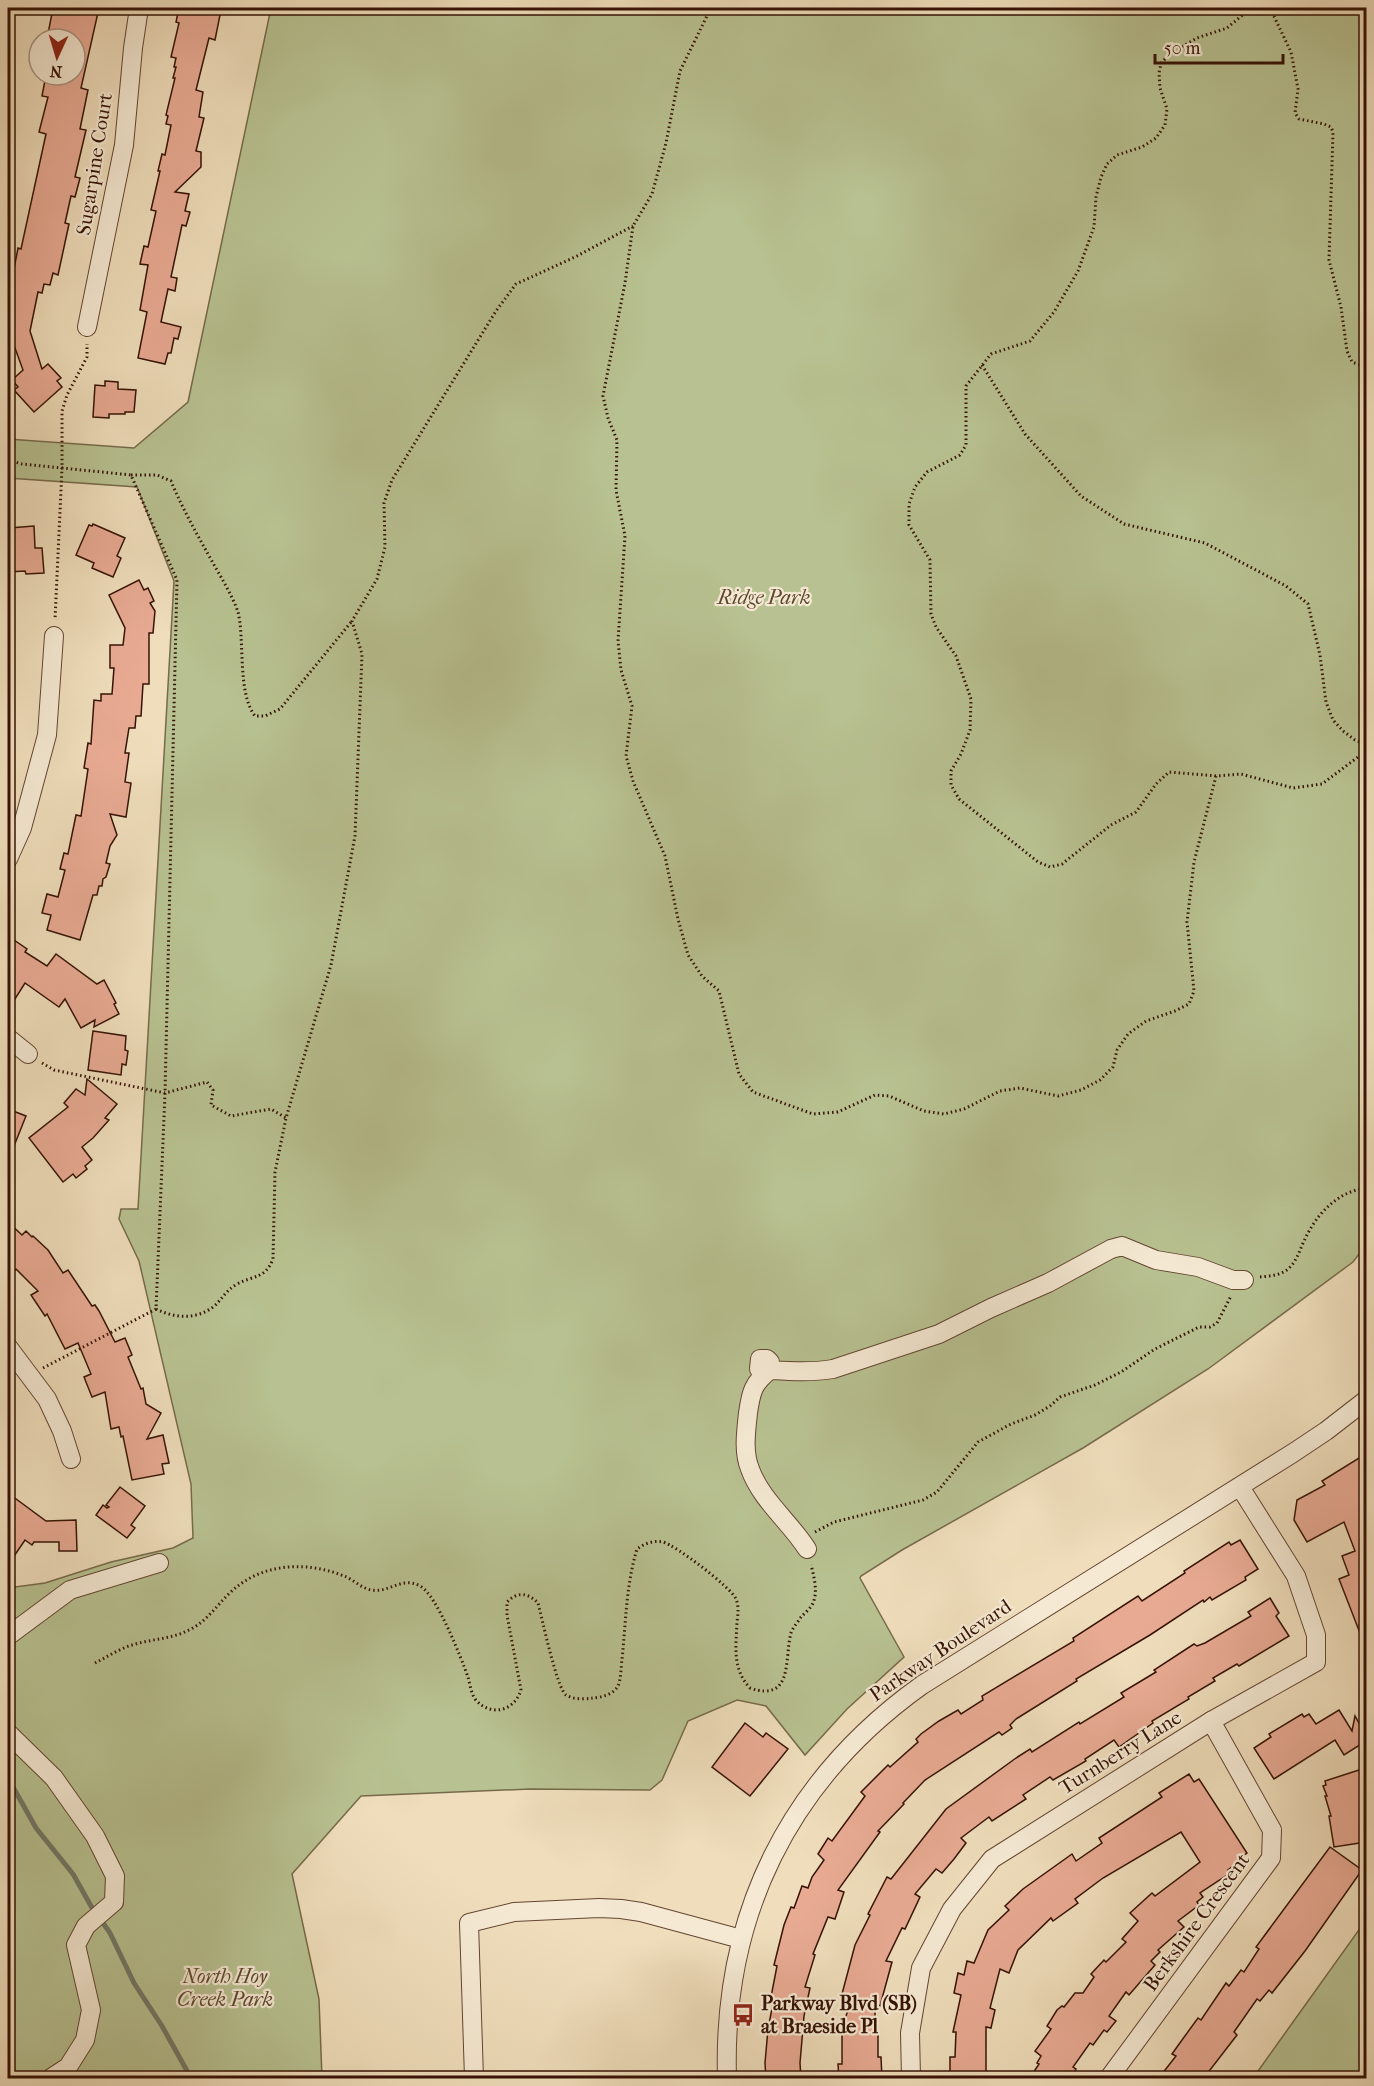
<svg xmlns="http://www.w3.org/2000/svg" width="1374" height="2086" viewBox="0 0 1374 2086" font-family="'IM FELL French Canon',serif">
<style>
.green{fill:#b8c191;stroke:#776a4b;stroke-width:1.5}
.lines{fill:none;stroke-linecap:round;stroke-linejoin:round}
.stream{stroke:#737968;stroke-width:5}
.building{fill:#e8aa93;stroke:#361305;stroke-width:1.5}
.minor-casing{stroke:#644632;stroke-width:20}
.path{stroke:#361305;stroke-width:3;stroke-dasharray:1.5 3;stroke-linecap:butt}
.minor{stroke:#f5e9d3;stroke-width:18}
.labels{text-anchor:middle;stroke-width:4.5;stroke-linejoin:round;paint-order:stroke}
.street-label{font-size:20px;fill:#361305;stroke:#f5e9d3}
.park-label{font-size:20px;font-style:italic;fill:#5d472f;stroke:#f5e9d3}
.poi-label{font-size:20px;font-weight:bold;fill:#361305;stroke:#f5e9d3;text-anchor:start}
</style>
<rect width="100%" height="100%" fill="#efddbb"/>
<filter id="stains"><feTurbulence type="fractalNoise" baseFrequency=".00333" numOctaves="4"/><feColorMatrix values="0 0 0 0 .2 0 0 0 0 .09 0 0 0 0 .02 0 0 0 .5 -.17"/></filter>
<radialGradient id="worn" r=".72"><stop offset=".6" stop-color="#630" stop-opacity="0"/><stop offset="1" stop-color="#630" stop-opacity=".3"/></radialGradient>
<g class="green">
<polygon points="271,8 1366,8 1366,1245 1353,1262 1208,1369 1083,1448 902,1550 861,1576 860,1578 904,1657 847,1709 805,1755 766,1706 737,1700 688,1721 662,1780 650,1790 530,1789 361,1796 292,1874 319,1999 322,2078 8,2078 8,1581 15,1587 45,1583 111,1562 173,1548 193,1538 191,1484 139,1261 119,1219 121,1209 138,1209 174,581 137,487 8,478 8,439 134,448 188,402"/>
<polygon points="1366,1920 1366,2078 1253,2078"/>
</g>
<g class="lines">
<polyline class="stream" points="8,1778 36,1828 73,1874 91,1906 110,1933 134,1983 162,2026 191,2078"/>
</g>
<g class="building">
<polygon points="53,8 99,8 81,88 88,90 80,129 86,130 75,177 80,178 75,197 71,196 65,223 69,224 58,275 53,273 50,285 44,284 42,293 38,292 30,331 42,369 48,364 61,378 57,381 62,387 34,412 14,390 18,387 12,380 23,370 15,348 8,351 8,300 18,248 21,249 46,134 39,132 48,97 42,96 46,75 75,75 75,39 47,39"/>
<polygon points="179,8 218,8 218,9 221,10 215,40 209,38 196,90 203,92 199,117 204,118 196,151 201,152 201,167 175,192 189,194 185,211 190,212 186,226 182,225 171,277 177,278 175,291 168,289 161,322 181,327 178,339 174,338 171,353 168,353 165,364 138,358 147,312 140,310 148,265 140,264 144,246 148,247 156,211 151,210 160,171 158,171 162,154 165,155 171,125 166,124 168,116 166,115 175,78 173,78 176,67 174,67 176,58 171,57 179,23 176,22"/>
<polygon points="105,381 118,382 118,389 136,390 134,412 125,412 125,414 109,414 109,418 93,417 95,385 105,386"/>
<polygon points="93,524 125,538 117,556 121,558 113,577 92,568 94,563 76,555 89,525 92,526"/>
<polygon points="34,526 35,548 42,548 44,573 26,574 25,571 8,572 8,535 10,535 9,528"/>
<polygon points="139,580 144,590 148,588 154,601 150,603 155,611 153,633 149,633 149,684 143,684 141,716 136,716 135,728 129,728 125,753 129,753 125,782 131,783 126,817 110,814 117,835 110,846 106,863 110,864 106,877 103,879 102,886 99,886 97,895 93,895 80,940 47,930 51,915 42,913 47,894 58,897 65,870 60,869 64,853 68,854 76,815 81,816 88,769 84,768 88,743 91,744 94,700 101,701 101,694 112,694 114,668 110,668 110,645 123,645 125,628 109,595"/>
<polygon points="14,940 27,949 25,952 47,966 56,954 97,984 104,980 116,1003 114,1004 119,1014 94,1027 95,1020 81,1028 65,999 59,1007 25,983 8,1010 8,942 12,944"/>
<polygon points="93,1031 126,1036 125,1050 128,1051 126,1065 122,1064 121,1075 88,1070"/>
<polygon points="87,1079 117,1104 105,1118 109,1120 93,1138 82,1147 92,1160 85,1166 87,1169 76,1178 73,1174 63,1182 29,1138 68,1107 64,1103 76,1089 85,1095"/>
<polygon points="8,1109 26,1116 8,1161"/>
<polygon points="8,1222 22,1235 26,1231 32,1237 33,1236 48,1250 63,1273 68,1270 92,1306 95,1305 99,1311 115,1342 125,1338 132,1355 128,1357 141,1389 143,1388 146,1404 161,1413 147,1439 163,1435 169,1463 162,1464 164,1474 132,1480 123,1436 121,1437 119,1427 111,1429 105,1392 92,1397 84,1377 91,1374 78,1343 65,1349 47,1314 45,1316 31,1295 38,1291 16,1269 8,1278"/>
<polygon points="1359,1458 1366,1470 1365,1646 1339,1579 1349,1575 1342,1556 1355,1551 1344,1522 1307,1542 1294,1520 1297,1500 1325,1485 1322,1481"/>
<polygon points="120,1487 145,1506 131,1525 135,1528 127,1538 96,1515 103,1505 107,1508 109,1507 106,1505"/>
<polygon points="8,1493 46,1521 76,1520 77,1551 59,1551 59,1542 34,1542 32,1545 25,1540 8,1565"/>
<polygon points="1240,1540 1258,1569 1245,1577 1246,1580 1212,1600 1210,1597 1204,1602 1203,1600 1150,1635 1076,1679 1077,1681 1016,1719 1010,1725 1012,1728 1002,1735 999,1732 925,1780 903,1803 904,1804 878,1831 880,1832 838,1890 844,1892 835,1919 828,1917 813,1954 815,1955 805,1987 810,1988 804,2016 800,2063 801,2079 766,2079 765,2063 768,2029 773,2003 770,2002 777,1966 774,1965 784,1925 791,1907 794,1908 802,1886 808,1888 812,1877 824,1860 818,1854 828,1838 832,1841 865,1796 861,1792 888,1765 890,1767 918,1742 916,1739 921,1734 939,1721 958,1710 961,1714 983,1700 982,1696 1074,1641 1073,1638 1138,1596 1142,1601 1185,1573 1184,1571 1229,1542 1231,1545"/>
<polygon points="1270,1598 1279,1613 1276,1616 1289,1636 1239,1666 1237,1664 1213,1678 1215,1681 1188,1697 1189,1699 1152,1721 1153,1723 1119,1747 1114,1740 1085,1759 1086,1761 1053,1780 1050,1777 1023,1795 1026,1799 992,1821 989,1817 961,1838 966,1843 954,1859 942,1873 936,1869 915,1894 920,1897 905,1929 902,1928 886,1961 892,1962 880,2006 875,2005 875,2033 878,2034 878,2057 881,2057 882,2079 839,2079 838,2064 842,2064 842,2029 851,2000 844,1999 845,1995 842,1994 855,1945 870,1915 868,1914 887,1877 891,1879 946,1809 1016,1758 1030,1749 1032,1752 1079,1722 1080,1724 1124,1697 1121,1693 1156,1672 1154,1670 1194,1644 1197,1646 1205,1643 1251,1616 1248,1612"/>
<polygon points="1339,1710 1352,1731 1355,1716 1366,1736 1366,1741 1344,1755 1335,1740 1274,1779 1254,1748 1271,1737 1269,1734 1302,1714 1304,1717 1309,1714 1316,1724"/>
<polygon points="745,1723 763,1737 766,1733 788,1749 750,1796 712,1767"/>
<polygon points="1359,1770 1366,1792 1366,1842 1334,1847 1329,1816 1331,1816 1325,1796 1327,1796 1323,1786 1326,1785 1325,1781"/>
<polygon points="1189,1774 1194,1782 1199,1779 1247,1853 1238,1859 1240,1861 1228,1870 1230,1873 1200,1893 1203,1897 1197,1902 1199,1905 1178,1921 1184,1927 1158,1950 1160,1952 1151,1961 1155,1965 1129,1995 1126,1992 1109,2016 1116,2021 1107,2032 1104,2030 1093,2045 1090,2043 1073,2067 1076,2069 1070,2079 1029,2079 1039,2064 1037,2063 1041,2056 1035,2051 1051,2029 1047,2026 1057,2010 1062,2006 1064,2007 1075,1993 1083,1993 1094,1977 1091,1974 1104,1960 1106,1962 1126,1942 1122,1939 1138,1921 1130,1913 1152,1893 1155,1896 1200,1862 1181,1832 1103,1878 1075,1899 1078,1903 1053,1921 1051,1918 1018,1950 1009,1973 1000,1969 990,2008 995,2010 991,2028 986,2027 986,2075 950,2075 950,2057 955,2057 956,2032 953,2032 961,1995 954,1993 958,1973 964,1975 967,1961 974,1963 988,1930 1009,1910 1005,1906 1023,1889 1072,1854 1076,1861 1102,1843 1099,1838 1162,1797 1159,1793"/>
<polygon points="1330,1847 1362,1870 1305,1951 1272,1993 1269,1990 1260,2001 1257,1999 1234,2032 1237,2035 1203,2079 1158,2079 1176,2056 1172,2054 1182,2040 1198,2018 1201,2020 1226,1983 1229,1986 1241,1970 1244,1972 1259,1949 1256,1947"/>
</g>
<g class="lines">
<g class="minor-casing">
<g id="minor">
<polyline points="87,327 124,145 133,48 139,8"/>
<polyline points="8,859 22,828 47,735 54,636"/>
<polyline points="8,1038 28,1054"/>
<polyline points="8,1347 47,1399 62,1431 71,1459"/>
<path d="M807 1549C790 1522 761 1500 750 1469 743 1452 746 1432 748 1413 751 1392 753 1383 770 1370V1362L767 1359H760L759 1369C783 1371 809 1373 833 1369L939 1334 991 1308 1048 1283 1111 1249 1122 1246 1156 1260 1198 1267 1233 1280H1244"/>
<polyline points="8,1636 70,1590 159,1563"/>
<polyline points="8,1733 54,1778 95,1836 115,1876 114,1902 86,1926 76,1945 91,2010 85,2040 68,2067 51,2078"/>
<polyline points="474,2078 469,1923 514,1912 599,1908 621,1909 641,1912 741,1939"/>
<path d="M727 2078C722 1915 789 1780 922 1685L1293 1453 1326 1431 1366 1400"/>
<polyline points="911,2078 910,2033 921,1968 952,1909 992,1859 1211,1721 1316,1662 1316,1635 1296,1576 1240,1487"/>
<polyline points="1109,2078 1271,1858 1272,1830 1211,1721"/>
</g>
</g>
<g class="path">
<polyline points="709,8 706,18 680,71 666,143 652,194 633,226 625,283 603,396 608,418 617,440 616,490 625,536 618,641 621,670 632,706 626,756 633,781 665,856 678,919 688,955 702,976 719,991 739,1074 753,1092 813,1114 838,1112 875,1095 889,1096 924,1111 944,1114 964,1109 1000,1091 1020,1088 1058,1096 1081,1090 1100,1080 1113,1067 1117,1050 1128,1034 1146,1021 1175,1011 1189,1004 1194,991 1187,922 1194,862 1216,776 1241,774 1293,788 1322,784 1366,751"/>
<polyline points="1270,8 1291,52 1298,89 1295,113 1299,119 1324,124 1331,127 1333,132 1329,260 1341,307 1347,351 1352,362 1366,367"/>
<polyline points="982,365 1025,434 1081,496 1124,524 1205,543 1286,586 1308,604 1320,655 1326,702 1333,720 1343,731 1355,740 1366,744"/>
<polyline points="8,460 22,464 62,468 55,620"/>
<path d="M131 475H157L171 481C183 510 198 536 213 563 222 579 232 595 238 612 245 640 237 692 255 716H265L280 709 352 621"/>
<polyline points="1216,776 1169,772 1156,784 1136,812 1111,825 1062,864 1050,867 1038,862 959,799 951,785 951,771 961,754 970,730 971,699 956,656 936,627 931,614 930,560 909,525 909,504 915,487 927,472 960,455 966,445 966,386 991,354 1030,341 1054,312 1078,271 1094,227 1096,197 1101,177 1107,164 1117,155 1142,147 1156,138 1165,125 1167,109 1160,88 1159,73 1161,63 1171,53 1197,38 1227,28 1251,8"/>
<polyline points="42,1063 54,1070 165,1093 207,1082 213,1090 211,1105 231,1116 271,1109 286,1118"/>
<path d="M1260 1277C1271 1276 1284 1275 1291 1266 1297 1259 1300 1250 1304 1241 1316 1215 1336 1192 1366 1188"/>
<path d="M156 1309C174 1318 196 1320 213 1307 222 1300 225 1291 237 1284 254 1275 265 1279 273 1259L275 1172 286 1118 331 965 355 836 362 654 352 621 377 579 385 547 384 503 392 480 496 311 516 284 575 257 633 226"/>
<polyline points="43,1368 156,1309 165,1093 177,580 131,475 62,468 62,411 67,395 87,357 87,344"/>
<polyline points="815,1532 834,1522 923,1500 937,1492 978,1442 1011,1424 1035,1415 1050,1406 1060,1397 1095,1385 1121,1372 1155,1349 1199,1327 1210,1327 1217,1323 1231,1296"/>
<path d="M95 1663C107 1657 119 1649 132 1645 151 1639 172 1639 189 1630 208 1621 218 1603 233 1590 263 1563 307 1561 344 1576 353 1579 362 1589 372 1590 389 1593 402 1576 420 1586 437 1595 461 1658 468 1677 470 1684 471 1693 475 1699 490 1717 514 1712 521 1690L507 1615V1602C518 1591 528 1593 538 1603 542 1618 557 1689 566 1695 574 1700 585 1699 593 1698 602 1697 613 1695 618 1686 621 1680 621 1667 622 1659 626 1622 626 1585 637 1549 644 1544 653 1540 663 1542 675 1545 731 1587 736 1599 739 1606 738 1614 737 1622 736 1646 732 1669 750 1688 794 1703 784 1658 791 1633 793 1627 798 1622 801 1617 805 1613 811 1608 813 1603 818 1592 814 1576 811 1565"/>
</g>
<use href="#minor" class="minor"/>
</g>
<defs>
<g id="bus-bare" transform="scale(1.8)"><path d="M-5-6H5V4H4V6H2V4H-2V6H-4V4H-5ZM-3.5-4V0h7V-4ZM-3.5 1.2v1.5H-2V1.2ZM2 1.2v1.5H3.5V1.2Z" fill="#8f2418" stroke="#f5e9d3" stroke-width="2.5" paint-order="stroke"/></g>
</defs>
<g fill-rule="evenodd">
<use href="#bus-bare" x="743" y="2015"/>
</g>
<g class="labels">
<g class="street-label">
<text transform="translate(94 164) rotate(-81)" y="7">Sugarpine Court</text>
<text transform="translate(940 1650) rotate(-34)" y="7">Parkway Boulevard</text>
<text transform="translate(1120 1752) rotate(-32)" y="7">Turnberry Lane</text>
<text transform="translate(1196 1922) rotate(-54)" y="7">Berkshire Crescent</text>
</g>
<g class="park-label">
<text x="764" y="604">Ridge Park</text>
<text x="225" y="1983">North Hoy<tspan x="225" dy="23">Creek Park</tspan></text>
</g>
<g class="poi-label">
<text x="761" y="2010">Parkway Blvd (SB)<tspan x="761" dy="23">at Braeside Pl</tspan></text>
</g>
</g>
<rect width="1374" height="2086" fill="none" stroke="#efddbb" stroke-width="30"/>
<rect x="9" y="9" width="1356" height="2068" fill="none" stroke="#361305" stroke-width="3"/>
<rect x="15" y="15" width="1344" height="2056" fill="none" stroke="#361305" stroke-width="1.5"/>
<g transform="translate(57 57) rotate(184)"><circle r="28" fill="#f5e9d3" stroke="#a99381" stroke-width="1.5"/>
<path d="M0-4.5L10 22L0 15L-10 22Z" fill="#8f2418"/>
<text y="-9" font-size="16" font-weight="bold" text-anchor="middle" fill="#361305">N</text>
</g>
<path d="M1155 54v9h128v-9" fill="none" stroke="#361305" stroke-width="3"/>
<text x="1164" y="54" font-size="18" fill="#361305" stroke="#f5e9d3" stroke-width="4.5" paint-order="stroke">50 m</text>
<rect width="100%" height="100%" filter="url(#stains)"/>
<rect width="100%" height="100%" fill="url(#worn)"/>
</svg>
